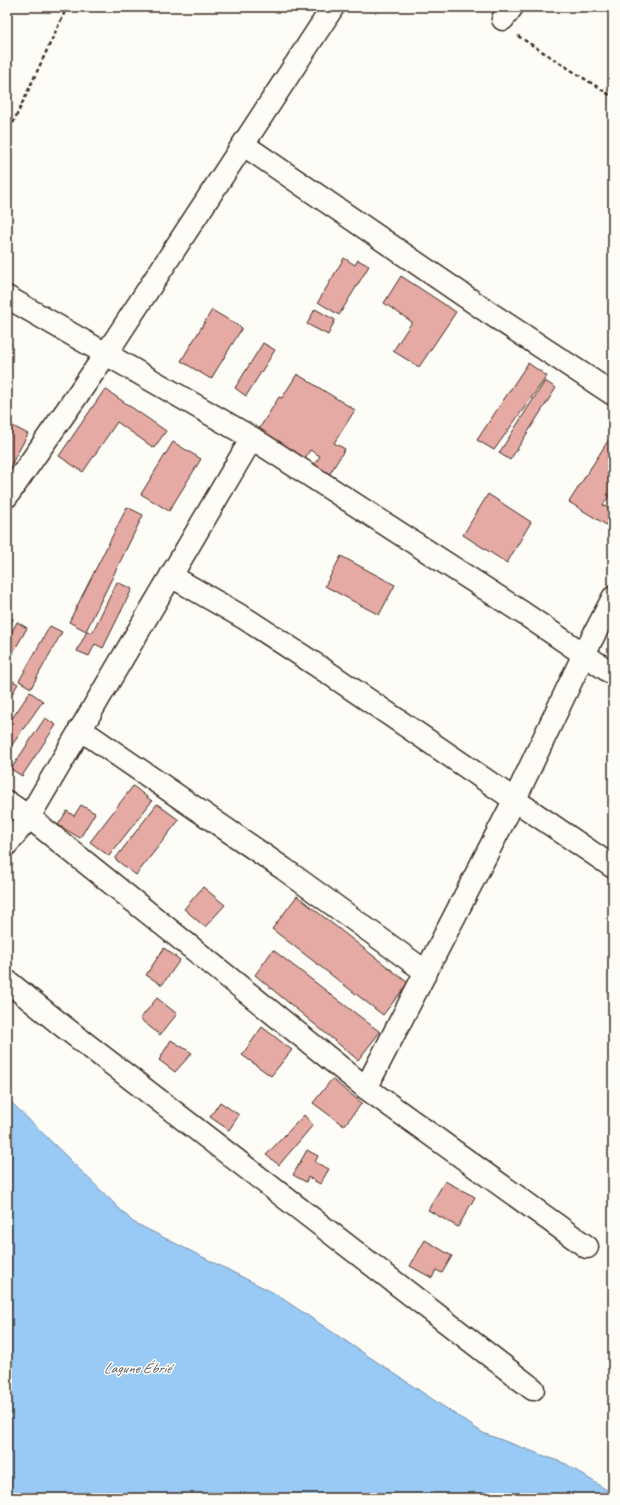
<svg xmlns="http://www.w3.org/2000/svg" width="620" height="1505" viewBox="0 0 620 1505" font-family="Caveat,sans-serif">
<style>
.water{fill:#99caf6;stroke:#738aa0}
.building{fill:#e5aaa4;stroke:#3b2a1e}
.lines{fill:none;stroke-linecap:round;stroke-linejoin:round}
.minor-casing{stroke:#3b2a1e;stroke-width:25}
.path{stroke:#3b2a1e;stroke-width:2.5;stroke-dasharray:4 3;stroke-linecap:butt}
.minor{stroke:#fdfcf7;stroke-width:22}
.labels{text-anchor:middle;stroke-width:3;stroke-linejoin:round;paint-order:stroke}
.water-label{font-size:15px;font-style:italic;fill:#575a5f;stroke:#fdfcf7}
</style>
<rect width="100%" height="100%" fill="#fdfcf7"/>
<filter id="ink" filterUnits="userSpaceOnUse"><feTurbulence type="fractalNoise" baseFrequency=".025" numOctaves="2"/><feDisplacementMap in="SourceGraphic" scale="8" xChannelSelector="R" yChannelSelector="G"/><feConvolveMatrix kernelMatrix="1 2 1 2 8 2 1 2 1" color-interpolation-filters="sRGB"/></filter>
<g filter="url(#ink)">
<polygon class="water" points="7,1098 133,1222 274,1293 483,1433 566,1464 613,1494 613,1498 7,1498"/>
<g class="building">
<polygon points="344,258 355,265 358,260 369,266 339,315 318,302"/>
<polygon points="401,276 456,312 419,367 393,351 412,322 384,303"/>
<polygon points="315,309 335,320 328,335 307,324"/>
<polygon points="212,310 242,328 211,379 181,361"/>
<polygon points="7,342 11,344 7,351"/>
<polygon points="263,343 275,350 246,396 235,388"/>
<polygon points="528,363 547,376 494,450 477,440"/>
<polygon points="297,374 355,410 334,443 345,449 329,475 314,465 320,456 310,450 302,463 294,458 297,453 259,429 279,397 282,398"/>
<polygon points="545,381 556,388 510,460 499,453"/>
<polygon points="105,389 166,431 154,448 117,422 83,472 59,456"/>
<polygon points="7,423 28,434 7,472"/>
<polygon points="613,433 613,490 603,505 613,511 613,518 608,526 569,502"/>
<polygon points="173,442 201,459 169,511 141,494"/>
<polygon points="488,494 531,522 507,563 463,535"/>
<polygon points="127,507 143,515 86,631 69,622"/>
<polygon points="341,556 395,585 379,615 325,586"/>
<polygon points="117,582 132,589 103,648 95,644 89,656 77,651 87,631 92,633"/>
<polygon points="7,615 13,619 7,632"/>
<polygon points="17,622 27,628 10,658 7,656 7,641"/>
<polygon points="50,626 62,632 31,688 19,681"/>
<polygon points="7,678 18,684 10,697 7,696"/>
<polygon points="30,692 43,701 7,752 7,726"/>
<polygon points="45,718 56,725 22,776 11,769"/>
<polygon points="133,786 152,801 109,856 90,842"/>
<polygon points="157,804 179,820 136,875 115,859"/>
<polygon points="81,805 95,813 80,838 58,825 67,811 74,816"/>
<polygon points="203,887 225,905 205,927 184,909"/>
<polygon points="297,896 408,983 383,1015 272,929"/>
<polygon points="164,948 180,960 162,985 146,975"/>
<polygon points="273,950 380,1032 358,1060 255,975"/>
<polygon points="157,998 177,1014 160,1035 140,1019"/>
<polygon points="262,1027 292,1050 271,1076 242,1055"/>
<polygon points="171,1040 192,1053 175,1072 159,1060"/>
<polygon points="332,1079 362,1103 344,1126 313,1103"/>
<polygon points="220,1102 239,1115 229,1130 210,1117"/>
<polygon points="304,1115 313,1125 279,1165 266,1155"/>
<polygon points="307,1150 318,1156 315,1162 329,1169 320,1184 308,1177 306,1182 293,1175"/>
<polygon points="445,1181 475,1197 458,1227 428,1210"/>
<polygon points="425,1240 452,1256 442,1273 436,1270 432,1278 410,1266"/>
</g>
<g class="lines">
<g class="minor-casing">
<g id="minor">
<polyline points="503,19 512,7"/>
<polyline points="244,145 488,312 613,394"/>
<polyline points="7,297 252,438 523,613 613,674"/>
<polyline points="7,496 106,354 333,7"/>
<polyline points="171,576 246,619 333,676 613,867"/>
<polyline points="80,729 284,869 426,972"/>
<polyline points="7,802 29,817 366,1088 587,1247"/>
<polyline points="7,844 29,817 252,438"/>
<polyline points="7,981 64,1027 533,1389"/>
<polyline points="366,1088 515,799 584,654 613,598"/>
</g>
</g>
<g class="path">
<polyline points="518,36 613,97"/>
<polyline points="7,136 67,7"/>
</g>
<use href="#minor" class="minor"/>
</g>
</g>
<g class="labels">
<g class="water-label">
<text x="137" y="1373">Lagune Ébrié</text>
</g>
</g>
<rect width="620" height="1505" fill="none" stroke="#fdfcf7" stroke-width="24"/>
<rect x="12" y="12" width="596" height="1481" fill="none" stroke="#3b2a1e" stroke-width="1.5" filter="url(#ink)"/>
</svg>
